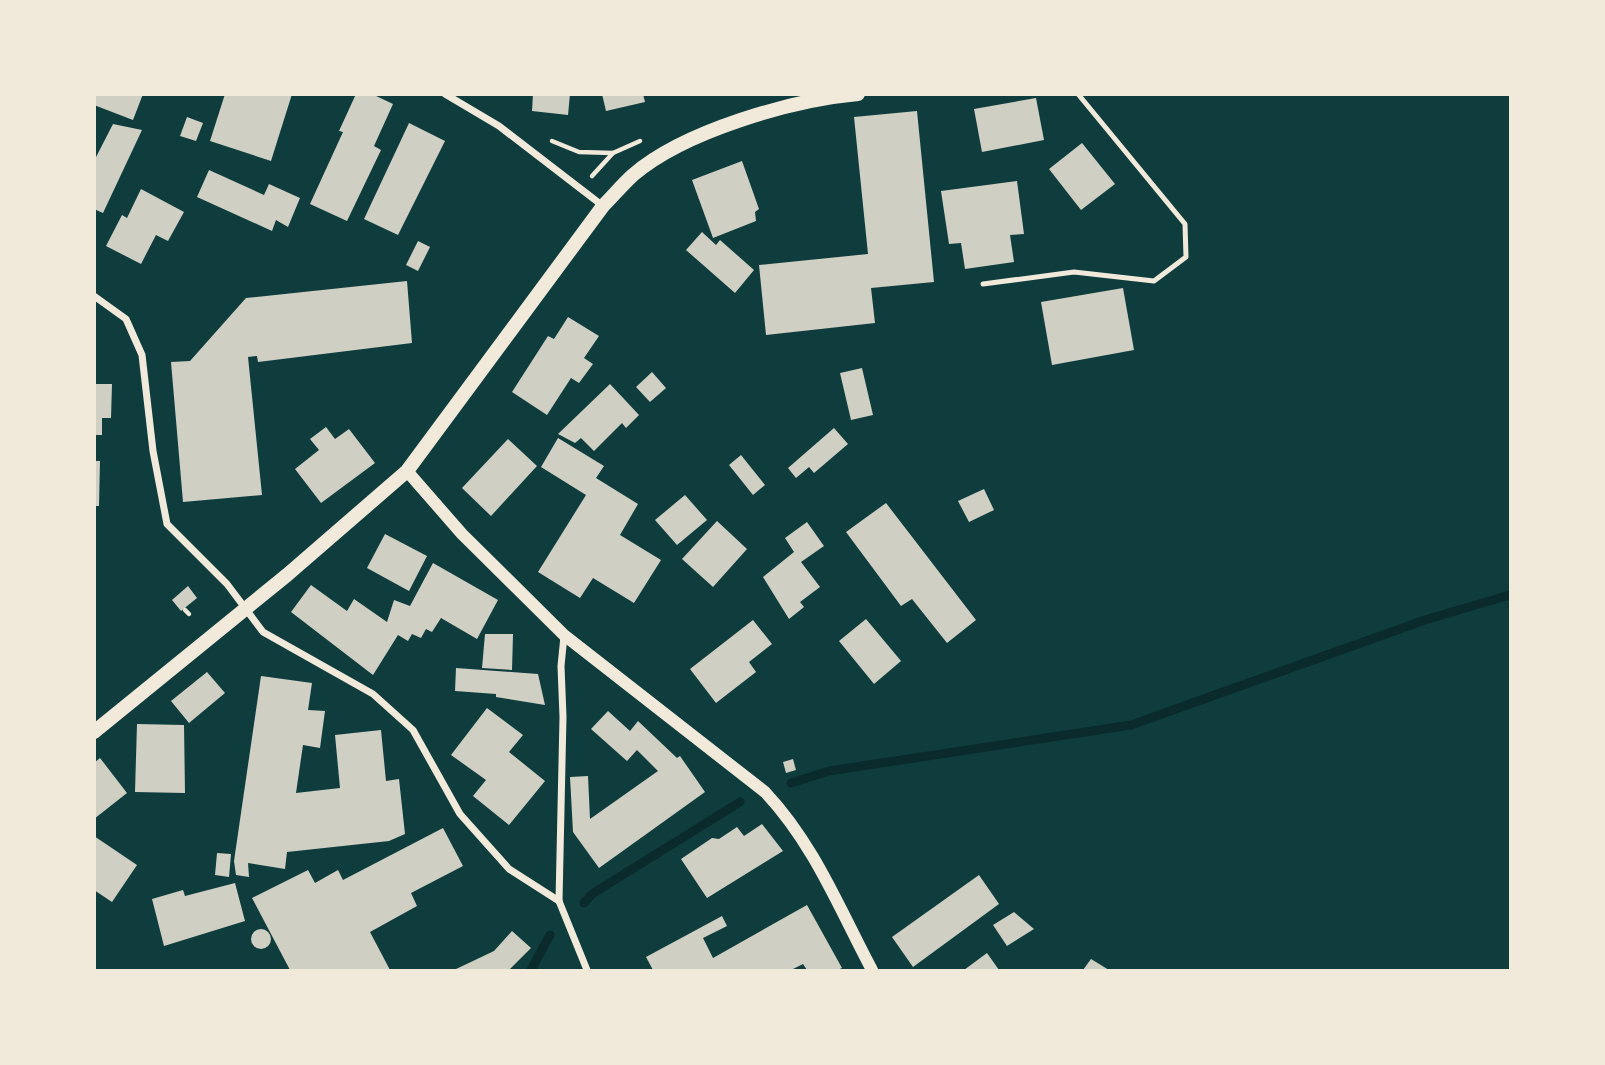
<svg xmlns="http://www.w3.org/2000/svg" width="1605" height="1065" viewBox="0 0 1605 1065" font-family="'Space Grotesk',sans-serif">
<style>
.lines{fill:none;stroke-linecap:round;stroke-linejoin:round}
.stream{stroke:#0a2a2b;stroke-width:9}
.building{fill:#cfcfc3}
.path{stroke:#f1e9da;stroke-width:4.5}
.service{stroke:#f1e9da;stroke-width:5}
.minor{stroke:#f1e9da;stroke-width:7}
.tertiary{stroke:#f1e9da;stroke-width:12}
.secondary{stroke:#f1e9da;stroke-width:14}
</style>
<rect width="100%" height="100%" fill="#0f3d3e"/>
<g class="lines">
<g class="stream">
<polyline points="791,783 829,771 1131,725 1425,620 1510,595"/>
<polyline points="584,903 592,894 740,802"/>
<polyline points="531,970 550,935"/>
</g>
</g>
<g class="building">
<polygon points="94,94 143,94 133,120 94,105"/>
<polygon points="225,94 292,94 271,161 210,141"/>
<polygon points="356,94 372,94 393,104 374,146 381,150 347,221 310,204 343,132 339,131"/>
<polygon points="533,94 570,94 568,115 532,111"/>
<polygon points="602,94 643,94 645,102 606,111"/>
<polygon points="1036,98 1044,140 982,152 974,109"/>
<polygon points="917,111 934,282 871,288 875,323 766,335 759,265 868,254 854,117"/>
<polygon points="187,117 203,123 196,141 180,136"/>
<polygon points="409,123 445,141 398,235 364,219"/>
<polygon points="113,124 142,130 103,213 94,209 94,161"/>
<polygon points="1082,143 1115,184 1081,210 1049,169"/>
<polygon points="742,161 759,209 755,212 756,221 713,238 692,180"/>
<polygon points="209,170 264,195 269,184 300,198 288,227 276,220 272,231 197,197"/>
<polygon points="1017,181 1024,234 1010,235 1014,262 965,269 961,243 949,244 941,191"/>
<polygon points="141,189 184,212 168,241 156,235 141,264 106,246 122,215 127,218"/>
<polygon points="702,232 716,245 720,240 754,270 735,293 686,250"/>
<polygon points="418,241 430,247 418,271 406,265"/>
<polygon points="407,281 412,343 258,362 257,356 248,357 262,495 183,502 171,362 190,361 246,298"/>
<polygon points="1123,288 1134,350 1052,365 1041,302"/>
<polygon points="568,317 599,336 584,358 593,364 579,383 571,378 547,415 512,392 548,336 554,339"/>
<polygon points="862,368 873,415 851,420 840,373"/>
<polygon points="652,372 666,388 650,402 636,387"/>
<polygon points="94,384 112,384 111,418 102,418 102,435 94,435"/>
<polygon points="610,384 639,415 626,428 622,423 594,451 581,438 575,443 558,434"/>
<polygon points="326,427 335,439 349,429 375,463 321,503 295,469 319,450 310,439"/>
<polygon points="834,428 848,444 814,473 809,467 796,478 788,468"/>
<polygon points="558,438 604,466 596,478 638,504 620,535 661,560 634,603 593,578 580,598 538,572 586,495 541,467"/>
<polygon points="508,439 537,466 491,516 462,488"/>
<polygon points="741,455 765,485 753,495 729,465"/>
<polygon points="94,461 100,461 99,506 94,506"/>
<polygon points="984,489 994,510 969,522 958,501"/>
<polygon points="685,495 707,520 677,545 655,520"/>
<polygon points="886,503 976,620 947,643 912,599 901,606 846,532"/>
<polygon points="717,521 747,549 713,587 682,559"/>
<polygon points="807,522 824,546 801,562 820,587 800,602 804,607 789,619 763,577 794,552 785,538"/>
<polygon points="385,534 427,556 409,591 367,568"/>
<polygon points="433,563 498,600 477,639 441,618 432,632 426,629 421,638 412,634 408,641 398,635 373,675 291,612 311,585 347,611 354,599 387,622 394,600 410,606"/>
<polygon points="188,586 197,598 181,611 172,600"/>
<polygon points="866,619 901,661 874,684 839,641"/>
<polygon points="753,620 772,644 749,662 756,672 716,703 690,669"/>
<polygon points="485,634 513,634 512,670 482,668"/>
<polygon points="456,668 538,674 545,705 496,697 496,694 455,691"/>
<polygon points="207,672 225,693 189,723 171,701"/>
<polygon points="261,676 312,683 308,710 325,711 320,748 303,745 296,793 340,788 335,735 381,730 386,781 399,779 405,834 389,841 287,852 285,869 248,863 249,877 236,875 234,861"/>
<polygon points="487,708 523,735 509,752 545,781 509,825 473,796 486,780 451,755"/>
<polygon points="608,711 630,731 638,721 677,758 680,756 705,792 599,868 573,832 570,777 588,776 590,819 658,771 637,750 627,761 591,729"/>
<polygon points="137,724 184,725 185,793 135,792"/>
<polygon points="100,758 127,793 94,819 94,763"/>
<polygon points="793,759 796,770 786,773 783,762"/>
<polygon points="762,824 783,851 707,898 681,859 712,838 719,839 737,827 744,836"/>
<polygon points="443,828 463,866 411,893 417,906 370,932 390,970 290,970 252,898 308,870 315,883 338,870 343,880"/>
<polygon points="94,836 137,865 112,902 94,890"/>
<polygon points="217,853 231,854 229,877 215,875"/>
<polygon points="979,875 999,904 913,967 892,937"/>
<polygon points="235,883 245,921 164,946 152,899 183,890 185,896"/>
<polygon points="807,905 842,968 837,970 807,970 803,964 791,970 653,970 646,957 722,916 727,926 703,938 713,958"/>
<polygon points="1014,912 1034,929 1007,946 993,925"/>
<circle cx="261" cy="939" r="10"/>
<polygon points="512,931 531,948 509,970 454,970 494,951"/>
<polygon points="987,953 999,970 964,970"/>
<polygon points="1091,959 1109,970 1083,970"/>
</g>
<g class="lines">
<g class="path">
<polyline points="552,141 579,152 613,153"/>
<polyline points="592,176 613,153 640,141"/>
<polyline points="185,610 189,614"/>
</g>
<polyline class="service" points="983,284 1074,272 1154,281 1186,257 1185,224 1078,94"/>
<g class="minor">
<polyline points="445,94 499,126 603,206"/>
<polyline points="94,296 126,319 142,355 153,451 167,524 227,584 263,632 373,694 413,730 460,814 509,869 559,901"/>
<polyline points="564,636 561,666 563,717 559,901 587,970"/>
</g>
<path class="tertiary" d="M407 471 462 534 564 635 765 792C814 844 839 908 872 970"/>
<path class="secondary" d="M94 732 287 575 407 471 603 206C613 196 622 185 633 175 684 131 792 100 858 94"/>
</g>
<rect width="1605" height="1065" fill="none" stroke="#f1e9da" stroke-width="192"/>
</svg>
